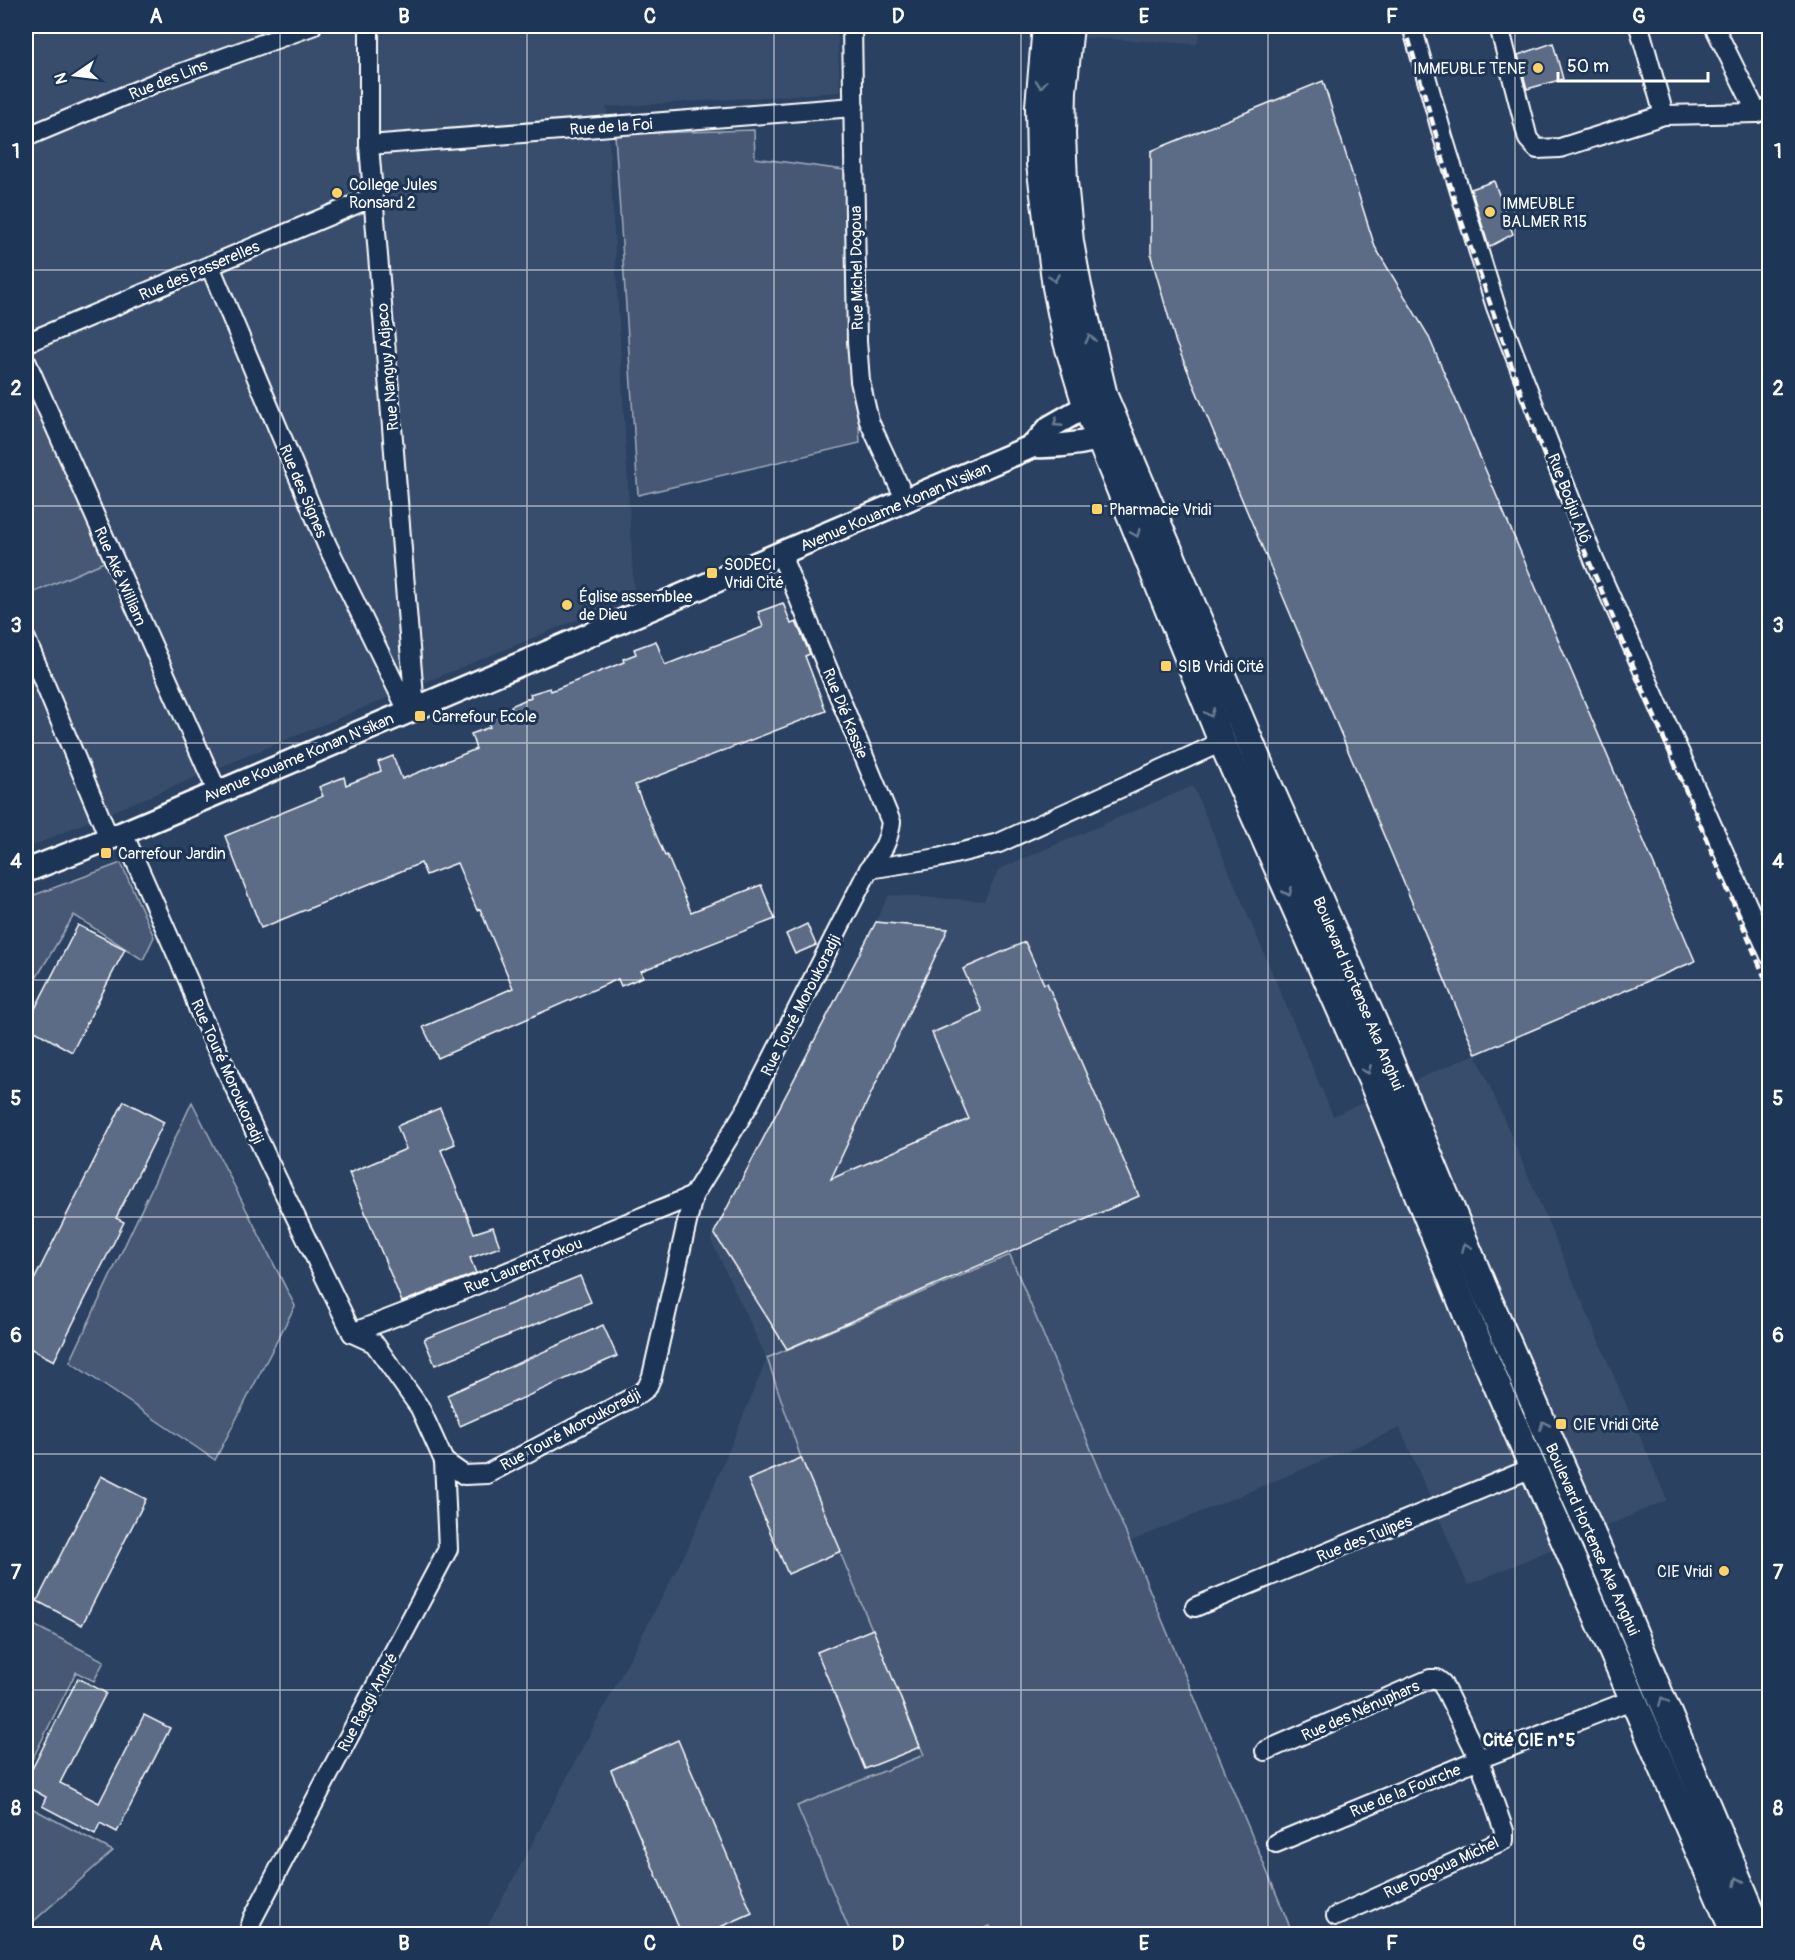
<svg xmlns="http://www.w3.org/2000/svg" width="1795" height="1960" viewBox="0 0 1795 1960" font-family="Pangolin,sans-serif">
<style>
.built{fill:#394e6c}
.green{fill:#465975;stroke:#a2acba;stroke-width:1.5}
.building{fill:#5b6c86;stroke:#fff;stroke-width:1.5}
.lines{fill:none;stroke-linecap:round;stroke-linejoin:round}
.minor-casing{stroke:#fff;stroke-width:22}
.tertiary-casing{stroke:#fff;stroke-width:27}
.secondary-casing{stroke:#fff;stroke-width:30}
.minor{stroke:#1d3557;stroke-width:18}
.tertiary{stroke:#1d3557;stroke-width:22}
.secondary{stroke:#1d3557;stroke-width:26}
.rail{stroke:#fff;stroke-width:4.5;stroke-dasharray:9 4.5;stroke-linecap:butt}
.oneway{stroke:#6c7c92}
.grid{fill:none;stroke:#fff;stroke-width:1.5;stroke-opacity:0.55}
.poi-dot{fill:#ffd166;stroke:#1d3557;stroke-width:2}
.labels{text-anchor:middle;stroke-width:6;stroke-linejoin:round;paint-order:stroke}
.poi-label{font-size:16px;fill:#fff;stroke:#1d3557;text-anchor:start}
.street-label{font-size:16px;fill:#fff;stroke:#1d3557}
.neighbourhood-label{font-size:18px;font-weight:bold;fill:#fff;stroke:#1d3557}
.neatline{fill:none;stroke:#fff;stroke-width:2}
.grid-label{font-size:20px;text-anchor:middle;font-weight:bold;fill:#fff}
</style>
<rect width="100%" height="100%" fill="#2a4161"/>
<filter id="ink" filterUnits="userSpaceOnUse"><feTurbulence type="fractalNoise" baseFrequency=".0167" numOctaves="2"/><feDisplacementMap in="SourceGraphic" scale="12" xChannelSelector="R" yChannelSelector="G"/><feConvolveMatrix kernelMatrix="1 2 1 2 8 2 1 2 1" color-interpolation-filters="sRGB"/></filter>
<g filter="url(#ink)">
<g class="built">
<polygon points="26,26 837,26 840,92 607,107 634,596 75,827 26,849"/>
<polygon points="1078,26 1201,26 1197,44 1076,37"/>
<polygon points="1193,786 1333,1116 1476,1054 1667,1500 1468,1585 1400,1428 1129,1542 1010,1256 801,1458 924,1755 994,1934 483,1934 516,1874 688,1548 767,1359 711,1240 889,895 984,901 999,869"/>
</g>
<g class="green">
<polygon points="754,130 755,158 844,170 860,443 638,495 615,134"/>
<polygon points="26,369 104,562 35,592 26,587"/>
<polygon points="121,863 154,937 143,960 74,915 26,995 26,898"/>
<polygon points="192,1102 295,1306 215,1460 70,1362"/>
<polygon points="1010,1255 1293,1934 994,1934 990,1926 970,1934 851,1934 797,1806 924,1755 801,1458 767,1358"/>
<polygon points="26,1621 104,1661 94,1681 76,1672 26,1772"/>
<polygon points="26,1805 113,1851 26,1928"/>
</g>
<g class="building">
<polygon points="1553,43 1563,79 1527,89 1518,55"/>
<polygon points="1323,81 1375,247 1428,335 1695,961 1476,1054 1176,343 1151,256 1151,151"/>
<polygon points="1494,181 1513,234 1489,247 1471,189"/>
<polygon points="783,603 791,624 796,622 810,654 805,656 826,711 635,785 665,856 667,855 691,912 761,885 775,919 641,971 643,977 621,986 618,979 438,1058 423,1027 513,988 480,909 477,910 457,863 426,875 421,863 261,928 225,836 323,796 319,787 344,777 346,785 381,771 378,762 393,756 402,779 476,749 471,734 490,727 486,719 512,708 511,706 531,697 530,694 550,688 551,691 624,662 623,659 636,654 634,649 656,641 665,665 763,627 758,612"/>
<polygon points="876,922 948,929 831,1179 969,1119 932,1033 982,1011 963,969 1025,942 1044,984 1047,983 1139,1196 787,1349 714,1233"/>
<polygon points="807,924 816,945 795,954 786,934"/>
<polygon points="78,925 125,949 72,1052 26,1026"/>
<polygon points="124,1101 164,1122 116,1218 124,1222 54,1361 26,1346 26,1296"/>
<polygon points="440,1108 455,1144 441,1150 474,1233 493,1227 500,1247 470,1258 476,1273 402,1302 349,1173 406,1149 397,1126"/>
<polygon points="580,1276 591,1302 435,1365 424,1339"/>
<polygon points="603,1325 617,1356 460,1426 447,1395"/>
<polygon points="801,1458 841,1551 788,1574 748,1480"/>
<polygon points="101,1476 146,1499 82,1625 37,1601"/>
<polygon points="873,1629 920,1747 865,1769 817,1652"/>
<polygon points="78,1678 106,1693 60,1783 99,1803 144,1715 170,1728 117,1832 100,1823 95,1834 42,1806 46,1797 26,1786 26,1781"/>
<polygon points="678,1740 752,1913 702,1935 682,1935 611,1770"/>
</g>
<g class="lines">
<g class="minor-casing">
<g id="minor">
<polyline points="369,26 369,145 415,709"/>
<polyline points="852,26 857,341 860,381 869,421 906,501"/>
<polyline points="1412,26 1443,137 1496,307 1594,560 1770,956"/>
<polyline points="1499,26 1528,139 1537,149 1560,148 1664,115 1757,113 1770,107"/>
<polyline points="1639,26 1664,115"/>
<polyline points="1714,26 1757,113"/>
<polyline points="26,137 162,80 312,26"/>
<polyline points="369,145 854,107"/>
<polyline points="210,266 327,545 408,711"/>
<polyline points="26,343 373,197"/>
<polyline points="26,361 217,791"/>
<path d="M781 555 891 822C888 844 882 851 869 869"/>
<polyline points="26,639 109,838"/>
<polyline points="123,833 189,982 198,1008 268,1160 352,1333 374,1343 420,1408 444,1461 464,1475 487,1474 639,1394 647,1388 652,1376 693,1196 748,1106 869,869 938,858 999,843 1222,742"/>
<polyline points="352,1333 451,1295 693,1196"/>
<polyline points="1195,1607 1532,1468"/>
<polyline points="1265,1751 1430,1679 1437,1679 1442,1683 1479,1759 1504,1831 1504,1840 1336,1916"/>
<polyline points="1276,1843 1479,1759 1634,1699"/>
<polyline points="248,1934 253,1918 448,1549 444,1461"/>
</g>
</g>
<g class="tertiary-casing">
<g id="tertiary">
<path d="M1033 446C1063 447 1089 443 1117 434"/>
<polyline points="26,871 123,833 1033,446 1050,427 1101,398"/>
</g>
</g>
<g class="secondary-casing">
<g id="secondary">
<polyline points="1046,26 1039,106 1040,164 1056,287 1067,342 1086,405 1222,742 1372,1081 1473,1330 1735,1934"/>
<polyline points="1070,26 1063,91 1062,134 1064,181 1070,242 1078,286 1104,396 1262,770 1375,1025 1487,1296 1608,1571 1761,1934"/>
</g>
</g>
<use href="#minor" class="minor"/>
<use href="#tertiary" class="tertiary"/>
<use href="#secondary" class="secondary"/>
<polyline class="rail" points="1405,26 1457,208 1535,433 1770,990"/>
</g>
<defs><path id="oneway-chevron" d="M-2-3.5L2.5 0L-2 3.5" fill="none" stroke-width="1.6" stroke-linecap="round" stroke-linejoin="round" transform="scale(1.5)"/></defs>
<g class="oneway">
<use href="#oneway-chevron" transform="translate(1041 84) rotate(94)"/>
<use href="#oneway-chevron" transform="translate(1054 278) rotate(81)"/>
<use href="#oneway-chevron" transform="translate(1090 339) rotate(-104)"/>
<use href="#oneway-chevron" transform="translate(1057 423) rotate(147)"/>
<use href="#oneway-chevron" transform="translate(1136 533) rotate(68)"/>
<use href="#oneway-chevron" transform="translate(1210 713) rotate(68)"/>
<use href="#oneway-chevron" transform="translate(1288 892) rotate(66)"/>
<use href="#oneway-chevron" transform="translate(1367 1070) rotate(66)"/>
<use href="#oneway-chevron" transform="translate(1466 1247) rotate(-113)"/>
<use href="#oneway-chevron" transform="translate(1544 1425) rotate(-114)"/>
<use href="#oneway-chevron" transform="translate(1663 1701) rotate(-112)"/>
<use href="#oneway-chevron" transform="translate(1738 1881) rotate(-114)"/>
</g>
</g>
<path class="grid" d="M280 26V1934M527 26V1934M774 26V1934M1021 26V1934M1268 26V1934M1515 26V1934M26 270H1770M26 506H1770M26 743H1770M26 980H1770M26 1217H1770M26 1454H1770M26 1690H1770"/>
<g class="poi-dot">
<circle cx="1538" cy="68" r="6"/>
<circle cx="337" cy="193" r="6"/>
<circle cx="1490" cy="212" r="6"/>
<rect x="1091" y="503" width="12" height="12" rx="3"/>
<rect x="706" y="567" width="12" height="12" rx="3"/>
<circle cx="567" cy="605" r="6"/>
<rect x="1160" y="660" width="12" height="12" rx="3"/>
<rect x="414" y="710" width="12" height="12" rx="3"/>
<rect x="100" y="847" width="12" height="12" rx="3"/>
<rect x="1555" y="1418" width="12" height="12" rx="3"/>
<circle cx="1724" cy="1571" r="6"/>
</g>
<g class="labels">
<g class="poi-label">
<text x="1526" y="74" text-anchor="end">IMMEUBLE TENE</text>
<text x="349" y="190">College Jules<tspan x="349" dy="18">Ronsard 2</tspan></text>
<text x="1502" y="209">IMMEUBLE<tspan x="1502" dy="18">BALMER R15</tspan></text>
<text x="1109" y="515">Pharmacie Vridi</text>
<text x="724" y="570">SODECI<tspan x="724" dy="18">Vridi Cité</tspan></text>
<text x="579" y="602">Église assemblee<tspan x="579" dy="18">de Dieu</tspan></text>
<text x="1178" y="672">SIB Vridi Cité</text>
<text x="432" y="722">Carrefour Ecole</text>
<text x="118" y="859">Carrefour Jardin</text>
<text x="1573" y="1430">CIE Vridi Cité</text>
<text x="1712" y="1577" text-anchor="end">CIE Vridi</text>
</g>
<g class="street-label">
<text transform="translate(168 79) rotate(-22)" y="6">Rue des Lins</text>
<text transform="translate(611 126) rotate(-4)" y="6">Rue de la Foi</text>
<text transform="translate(856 268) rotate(-91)" y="6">Rue Michel Dogoua</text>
<text transform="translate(199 270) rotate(-23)" y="6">Rue des Passerelles</text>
<text transform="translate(387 367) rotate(-95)" y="6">Rue Nanguy Adjaco</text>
<text transform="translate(304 491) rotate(67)" y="6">Rue des Signes</text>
<text transform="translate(1570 498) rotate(69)" y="6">Rue Bodjui Alô</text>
<text transform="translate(895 506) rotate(-23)" y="6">Avenue Kouame Konan N'sikan</text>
<text transform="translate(121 576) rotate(66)" y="6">Rue Aké William</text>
<text transform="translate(846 713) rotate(68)" y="6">Rue Dié Kassie</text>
<text transform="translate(298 757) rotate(-23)" y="6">Avenue Kouame Konan N'sikan</text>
<text transform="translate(1359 993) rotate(67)" y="6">Boulevard Hortense Aka Anghui</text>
<text transform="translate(800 1005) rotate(-63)" y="6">Rue Touré Moroukoradji</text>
<text transform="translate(228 1071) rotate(66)" y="6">Rue Touré Moroukoradji</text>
<text transform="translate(523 1265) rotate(-22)" y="6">Rue Laurent Pokou</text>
<text transform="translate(570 1429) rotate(-28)" y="6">Rue Touré Moroukoradji</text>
<text transform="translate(1364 1538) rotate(-22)" y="6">Rue des Tulipes</text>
<text transform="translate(1593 1539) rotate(66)" y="6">Boulevard Hortense Aka Anghui</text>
<text transform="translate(367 1702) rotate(-62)" y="6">Rue Raggi André</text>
<text transform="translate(1360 1710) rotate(-24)" y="6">Rue des Nénuphars</text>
<text transform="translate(1405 1790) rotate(-22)" y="6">Rue de la Fourche</text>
<text transform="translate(1441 1867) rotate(-25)" y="6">Rue Dogoua Michel</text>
</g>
<g class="neighbourhood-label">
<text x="1529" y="1746">Cité CIE n°5</text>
</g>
</g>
<rect width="1795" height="1960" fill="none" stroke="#1d3557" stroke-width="66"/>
<g transform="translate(75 75) rotate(256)" stroke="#1d3557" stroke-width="4.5" paint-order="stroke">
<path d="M0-4.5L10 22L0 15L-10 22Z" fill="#ffffff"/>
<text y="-9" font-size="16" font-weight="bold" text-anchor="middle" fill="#ffffff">N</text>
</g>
<path d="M1558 72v9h150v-9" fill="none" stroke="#ffffff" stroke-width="3"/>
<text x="1567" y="72" font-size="18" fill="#ffffff" stroke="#1d3557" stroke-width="4.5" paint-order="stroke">50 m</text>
<rect x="33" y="33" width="1729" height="1894" class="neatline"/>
<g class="grid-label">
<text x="156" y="23">A</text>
<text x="404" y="23">B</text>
<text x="650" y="23">C</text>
<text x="898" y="23">D</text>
<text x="1144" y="23">E</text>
<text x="1392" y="23">F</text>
<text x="1639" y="23">G</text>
<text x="16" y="158">1</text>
<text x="1778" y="158">1</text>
<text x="16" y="395">2</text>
<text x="1778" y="395">2</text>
<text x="16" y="632">3</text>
<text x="1778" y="632">3</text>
<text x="16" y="868">4</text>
<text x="1778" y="868">4</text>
<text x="16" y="1105">5</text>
<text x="1778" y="1105">5</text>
<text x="16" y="1342">6</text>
<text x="1778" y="1342">6</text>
<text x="16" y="1579">7</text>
<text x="1778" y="1579">7</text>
<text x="16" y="1815">8</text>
<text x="1778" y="1815">8</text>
<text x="156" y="1950">A</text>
<text x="404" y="1950">B</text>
<text x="650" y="1950">C</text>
<text x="898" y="1950">D</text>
<text x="1144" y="1950">E</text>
<text x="1392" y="1950">F</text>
<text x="1639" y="1950">G</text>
</g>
</svg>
